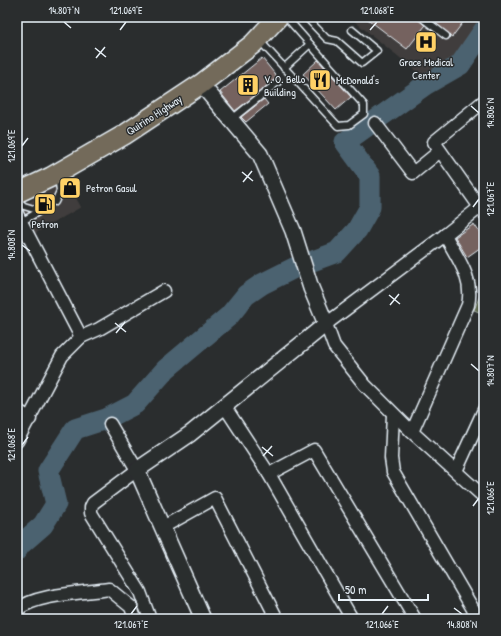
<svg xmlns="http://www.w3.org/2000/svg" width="501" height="636" viewBox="0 0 501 636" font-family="'Patrick Hand',sans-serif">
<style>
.built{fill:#403d3c}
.green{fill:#5e6950;stroke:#a3ada4}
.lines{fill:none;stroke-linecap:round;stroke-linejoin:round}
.river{stroke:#4c6270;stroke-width:21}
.building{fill:#74625e;stroke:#e8f1f8}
.service-casing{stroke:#e8f1f8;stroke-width:9}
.minor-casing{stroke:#e8f1f8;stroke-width:15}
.tertiary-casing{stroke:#e8f1f8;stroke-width:18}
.primary-casing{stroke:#e8f1f8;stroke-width:22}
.service{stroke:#2a2d2e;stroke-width:6}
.minor{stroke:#2a2d2e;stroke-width:12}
.tertiary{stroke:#2a2d2e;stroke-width:15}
.primary{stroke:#736b5a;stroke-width:19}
.ticks{fill:none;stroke:#e8f1f8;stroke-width:1.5}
.labels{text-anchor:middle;stroke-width:3;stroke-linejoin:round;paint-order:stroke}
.poi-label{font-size:11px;fill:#e8f1f8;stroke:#2a2d2e;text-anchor:start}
.street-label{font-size:11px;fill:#e8f1f8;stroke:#2a2d2e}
.neatline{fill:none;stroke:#e8f1f8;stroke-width:1.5}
.ticks-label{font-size:10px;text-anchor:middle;fill:#e8f1f8}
</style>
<rect width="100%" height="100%" fill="#2a2d2e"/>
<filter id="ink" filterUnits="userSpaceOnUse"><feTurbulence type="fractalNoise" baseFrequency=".025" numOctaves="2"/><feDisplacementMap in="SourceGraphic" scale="8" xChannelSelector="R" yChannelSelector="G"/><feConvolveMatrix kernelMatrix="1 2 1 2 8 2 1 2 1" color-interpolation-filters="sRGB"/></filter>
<g filter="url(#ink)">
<g class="built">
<polygon points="349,17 471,17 483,27 464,57 429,81"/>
<polygon points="66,180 81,207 34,234 18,208"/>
</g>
<polygon class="green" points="483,288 484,288 484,314 474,310"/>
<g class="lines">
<g class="river">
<polyline points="310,262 337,252 357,230 370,207 370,176 345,142 425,85 460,65 484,30"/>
<polyline points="17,550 20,545 43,525 56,504 48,471 75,429 106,419 135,404 166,369 229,316 246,295 262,284 298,266"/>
</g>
</g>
<g class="building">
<polygon points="365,17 417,17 425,26 407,49"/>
<polygon points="428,17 467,17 452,37"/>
<polygon points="262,58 278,78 235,111 220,92"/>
<polygon points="318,60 351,97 336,110 303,74"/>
<polygon points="264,99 268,104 246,122 241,117"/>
<polygon points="474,224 484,239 484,245 467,257 455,237"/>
</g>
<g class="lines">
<g class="service-casing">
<g id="service">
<polyline points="306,17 327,39 337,41 362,63 377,51 352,30"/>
<polyline points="421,17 446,36"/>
<polyline points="259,40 338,126 349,125 364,114 364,105 286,17"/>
<polyline points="284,68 310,44"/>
<polyline points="232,119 278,82"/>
<polyline points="17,201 24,206 37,210"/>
<polyline points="55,202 60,191 58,175"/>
<polyline points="21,222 38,212"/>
</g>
</g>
<g class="minor-casing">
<g id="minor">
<polyline points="484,101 434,142 484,213"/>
<polyline points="375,123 413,173 440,151"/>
<polyline points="484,204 445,235 326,324 334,346 365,385 412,432 484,497"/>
<polyline points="17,214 81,337"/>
<polyline points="225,407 269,474 352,619"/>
<polyline points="17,410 30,419"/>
<polyline points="393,414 391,458 393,472 477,616"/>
<polyline points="110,424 137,470 93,503 91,507 91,513 140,592 150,619"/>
<path d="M412 432 468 305C474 278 457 258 445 235"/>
<polyline points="17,441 62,356 81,337 99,329 164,291"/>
<polyline points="456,471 484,410"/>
<polyline points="269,474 314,450 415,619"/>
<polyline points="163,527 215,498 277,619"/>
<path d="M17 610C35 594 84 593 109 589L131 607 135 619"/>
</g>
</g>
<g class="tertiary-casing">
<polyline id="tertiary" points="201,84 260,154 293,231 311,288 326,324 190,434 137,470 203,619"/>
</g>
<g class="primary-casing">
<polyline id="primary" points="17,193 51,177 124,135 201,84 253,44 278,17"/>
</g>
<use href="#service" class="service"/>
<use href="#minor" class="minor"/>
<use href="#tertiary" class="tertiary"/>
<use href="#primary" class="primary"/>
</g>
</g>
<path class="ticks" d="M64 22 71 28M120 30 126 22M370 30 377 22M95 48 106 57M96 58 105 47M471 106 479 113M22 146 28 138M242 172 253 181M243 182 252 171M473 207 479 199M22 245 30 251M389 295 400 304M390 305 399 294M115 323 126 332M116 333 125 322M471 364 479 371M22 445 28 437M262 447 273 456M263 456 272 446M473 506 479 498M454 608 462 614M131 614 137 606M382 614 388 606"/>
<defs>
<g id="hospital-square" transform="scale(1.15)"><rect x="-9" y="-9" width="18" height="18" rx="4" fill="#ffd166" stroke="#2a2d2e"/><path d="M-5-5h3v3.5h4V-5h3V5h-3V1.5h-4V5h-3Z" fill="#111"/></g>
<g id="restaurant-square" transform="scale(1.15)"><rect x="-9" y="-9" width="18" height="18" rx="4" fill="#ffd166" stroke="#2a2d2e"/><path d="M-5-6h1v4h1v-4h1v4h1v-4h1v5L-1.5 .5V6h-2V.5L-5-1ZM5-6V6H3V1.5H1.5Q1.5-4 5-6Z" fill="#111"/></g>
<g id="building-square" transform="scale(1.15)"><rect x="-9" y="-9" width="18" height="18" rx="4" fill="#ffd166" stroke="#2a2d2e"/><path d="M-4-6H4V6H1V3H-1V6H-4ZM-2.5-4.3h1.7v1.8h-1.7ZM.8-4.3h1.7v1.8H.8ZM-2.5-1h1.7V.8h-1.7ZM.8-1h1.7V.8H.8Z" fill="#111"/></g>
<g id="shop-square" transform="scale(1.15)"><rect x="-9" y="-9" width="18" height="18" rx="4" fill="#ffd166" stroke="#2a2d2e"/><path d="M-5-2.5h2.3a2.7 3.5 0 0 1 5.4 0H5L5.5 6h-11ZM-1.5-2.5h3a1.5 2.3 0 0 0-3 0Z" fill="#111"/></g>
<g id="fuel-square" transform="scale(1.15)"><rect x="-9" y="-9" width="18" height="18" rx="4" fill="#ffd166" stroke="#2a2d2e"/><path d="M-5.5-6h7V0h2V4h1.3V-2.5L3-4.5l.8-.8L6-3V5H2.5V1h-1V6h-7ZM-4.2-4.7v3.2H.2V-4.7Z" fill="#111"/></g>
</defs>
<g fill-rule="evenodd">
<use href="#hospital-square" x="426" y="42"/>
<use href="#restaurant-square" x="320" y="80"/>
<use href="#building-square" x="248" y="85"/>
<use href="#shop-square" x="70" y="188"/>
<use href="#fuel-square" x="45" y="204"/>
</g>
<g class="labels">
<g class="poi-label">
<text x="426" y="66" text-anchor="middle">Grace Medical<tspan x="426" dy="13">Center</tspan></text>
<text x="264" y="83">V. O. Bello<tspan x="264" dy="13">Building</tspan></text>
<text x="336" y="84">McDonald's</text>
<text x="86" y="192">Petron Gasul</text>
<text x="45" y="228" text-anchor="middle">Petron</text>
</g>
<g class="street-label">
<text transform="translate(154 115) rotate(-33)" y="4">Quirino Highway</text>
</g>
</g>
<rect width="501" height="636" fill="none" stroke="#2a2d2e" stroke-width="44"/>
<path d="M339 594v6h89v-6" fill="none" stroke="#e8f1f8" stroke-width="2"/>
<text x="345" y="594" font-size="12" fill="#e8f1f8" stroke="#2a2d2e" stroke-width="3" paint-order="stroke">50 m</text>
<rect x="22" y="22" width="457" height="592" class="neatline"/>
<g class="ticks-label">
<text x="64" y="14">14.807°N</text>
<text x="126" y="14">121.069°E</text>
<text x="377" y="14">121.068°E</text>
<text transform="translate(490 113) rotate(-90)" y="4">14.806°N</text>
<text transform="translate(11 146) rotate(-90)" y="4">121.069°E</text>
<text transform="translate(490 199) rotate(-90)" y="4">121.067°E</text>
<text transform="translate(11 245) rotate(-90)" y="4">14.808°N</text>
<text transform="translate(490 371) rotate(-90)" y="4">14.807°N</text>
<text transform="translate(11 445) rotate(-90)" y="4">121.068°E</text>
<text transform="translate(490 498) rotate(-90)" y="4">121.066°E</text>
<text x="131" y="628">121.067°E</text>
<text x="382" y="628">121.066°E</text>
<text x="462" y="628">14.808°N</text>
</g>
</svg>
